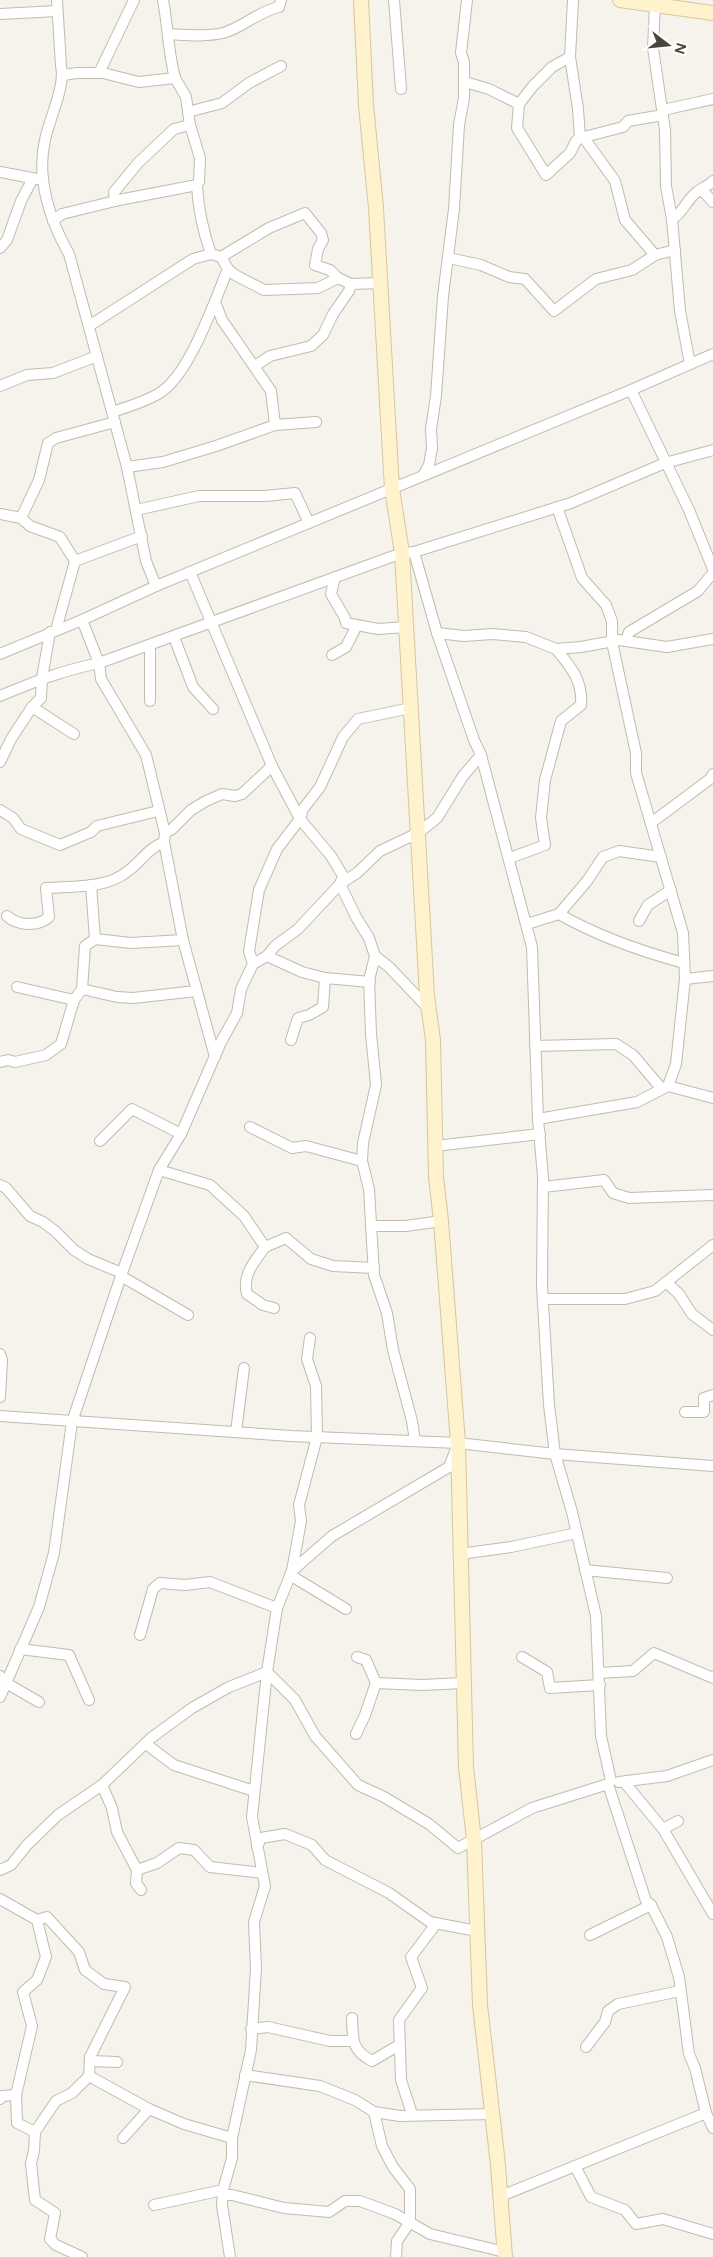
<svg xmlns="http://www.w3.org/2000/svg" width="713" height="2257" viewBox="0 0 713 2257" font-family="Figtree,sans-serif">
<style>
.lines{fill:none;stroke-linecap:round;stroke-linejoin:round}
.street-casing{stroke:#c2bbae;stroke-width:12}
.secondary-casing{stroke:#d6c79b;stroke-width:16}
.street{stroke:#fff;stroke-width:10}
.secondary{stroke:#fff3cd;stroke-width:14}
</style>
<rect width="100%" height="100%" fill="#f6f3ec"/>
<g class="lines">
<g class="street-casing">
<g id="street">
<path d="M57 0 61 66C66 86 49 119 45 140 36 178 50 221 69 254L127 467 146 561 156 586"/>
<path d="M163 0C168 26 168 52 175 78"/>
<polyline points="394,0 401,89"/>
<polyline points="573,0 570,57 578,109 580,138"/>
<polyline points="655,5 653,48 665,130 666,186 672,219 680,311 690,364"/>
<polyline points="0,14 57,11"/>
<path d="M169 34C186 35 206 37 223 33 242 28 257 12 279 7L281 0"/>
<polyline points="570,57 552,67 533,86 519,104 517,128 546,175 570,153 576,141 580,138 623,127 628,121 663,115"/>
<polyline points="99,73 134,0"/>
<path d="M63 75 77 73H103L139 82 175 78 186 97 190 125 200 158 199 182 197 185C198 210 203 231 211 254L221 257 228 269 235 275 264 290 318 288 338 278 351 284 379 283"/>
<polyline points="465,82 489,89 519,104"/>
<polyline points="663,110 713,99"/>
<polyline points="188,112 222,103 249,83 281,66"/>
<polyline points="584,138 615,181 625,220 655,255"/>
<polyline points="0,172 37,179"/>
<polyline points="702,190 713,202"/>
<polyline points="115,201 114,192 138,163 174,129 190,125"/>
<path d="M672 219C683 213 687 199 697 192 702 188 708 186 713 181"/>
<polyline points="53,221 62,214 119,200 197,185"/>
<polyline points="0,248 7,240 21,201 33,178"/>
<polyline points="221,257 269,228 305,213 321,233 323,240 318,249 315,265 330,270 338,278"/>
<polyline points="449,258 481,265 509,277 525,279 554,311 596,279 632,270 655,255 675,250"/>
<polyline points="215,302 222,320 271,391 275,425"/>
<polyline points="89,326 193,259 211,254"/>
<polyline points="255,366 270,356 311,346 323,335 333,314 349,291 351,284"/>
<polyline points="0,386 27,375 53,373 97,356"/>
<polyline points="631,390 689,510 713,569"/>
<path d="M112 412C128 407 144 402 158 394 189 377 214 302 228 269"/>
<polyline points="127,467 163,462 216,446 275,425 316,422"/>
<polyline points="424,474 429,465 432,448 431,429 436,396 443,296 454,209 459,125 464,98 464,62 461,53 467,0"/>
<polyline points="557,507 582,578 606,605 612,621 612,642 636,753 636,773 683,933 685,979 676,1064 668,1086"/>
<polyline points="136,510 199,496 265,496 295,493 309,523"/>
<polyline points="0,514 21,518 30,526 60,537 75,561"/>
<polyline points="21,518 39,480 48,443 56,438 115,422"/>
<polyline points="190,572 272,766 300,819 331,856 343,876 340,884 356,917 369,938 375,956 389,967 429,1009"/>
<polyline points="335,577 331,594 345,618 346,623 378,629 406,627"/>
<polyline points="82,620 99,663 101,679 146,755 165,833 164,842 183,940 215,1057"/>
<polyline points="56,630 75,561 142,536"/>
<polyline points="437,633 464,636 492,634 526,637 556,649 581,647 619,640 667,647 713,639"/>
<polyline points="174,637 193,687 213,709"/>
<polyline points="626,641 629,632 698,591 713,573"/>
<polyline points="150,645 150,701"/>
<polyline points="0,654 82,620 156,586 631,390 713,354"/>
<polyline points="332,655 346,647 356,627"/>
<path d="M0 696C36 681 61 671 99 663L402 553 414 552 571 503 665 463 713 450"/>
<polyline points="32,707 74,734"/>
<polyline points="0,762 11,739 32,707 41,698 42,678 50,632"/>
<polyline points="0,810 13,818 21,829 60,845 91,832 97,826 158,811"/>
<polyline points="651,823 710,779 713,774"/>
<polyline points="165,833 172,829 191,810 206,801 222,794 235,796 242,794 272,766"/>
<path d="M510 858 545 845 541 818 545 780 561 721 581 705C583 681 571 667 556 649"/>
<polyline points="559,914 587,881 603,857 619,851 661,857"/>
<path d="M7 916C18 926 38 927 49 917L46 888C73 886 107 889 128 871 143 860 146 850 164 842"/>
<polyline points="639,921 648,905 671,890"/>
<path d="M527 924 559 914C599 937 640 951 684 963"/>
<polyline points="95,939 131,943 183,940"/>
<polyline points="267,956 302,972 325,978 370,982"/>
<polyline points="375,956 369,980 371,1034 376,1085 363,1143 362,1161 369,1189 374,1275 387,1313 393,1350 412,1421 415,1441"/>
<polyline points="253,964 267,956 275,946 298,929 340,884 357,873 380,851 418,833 437,818 463,776 481,755"/>
<polyline points="685,979 713,976"/>
<polyline points="17,987 74,1000"/>
<polyline points="82,989 117,997 133,998 196,991"/>
<polyline points="291,1040 298,1018 309,1015 323,1007 325,978"/>
<polyline points="535,1046 616,1044 633,1055 661,1088"/>
<polyline points="0,1062 8,1060 15,1062 46,1055 61,1044 74,1000 82,989 85,946 95,939 91,885"/>
<polyline points="538,1119 637,1102 668,1086 713,1098"/>
<polyline points="250,1127 292,1148 306,1146 362,1161"/>
<polyline points="100,1141 132,1109 181,1134"/>
<polyline points="435,1146 540,1134"/>
<polyline points="159,1170 210,1185 244,1216 265,1247 286,1238 311,1259 333,1266 374,1268"/>
<polyline points="0,1185 6,1188 30,1216 43,1222 55,1231 74,1250 88,1259 122,1273"/>
<polyline points="543,1187 604,1180 613,1193 629,1198 713,1195"/>
<polyline points="372,1226 406,1226 441,1221"/>
<path d="M265 1247C254 1262 242 1275 247 1294L263 1305 274 1308"/>
<polyline points="121,1276 188,1315"/>
<polyline points="666,1282 679,1294 692,1314 713,1330"/>
<polyline points="543,1299 625,1299 655,1291 713,1245"/>
<polyline points="0,1354 2,1360 0,1397"/>
<polyline points="685,1412 704,1412 704,1398 713,1395"/>
<polyline points="0,1416 291,1436 458,1443 555,1454 713,1466"/>
<polyline points="236,1432 244,1368"/>
<polyline points="460,1554 511,1547 577,1533"/>
<polyline points="585,1570 667,1578"/>
<polyline points="292,1571 301,1521 299,1505 317,1437 316,1386 307,1359 310,1338"/>
<polyline points="290,1575 346,1609"/>
<polyline points="140,1635 153,1589 160,1583 185,1585 210,1582 277,1608"/>
<polyline points="20,1649 69,1655 89,1700"/>
<polyline points="357,1657 366,1660 376,1683"/>
<polyline points="522,1657 547,1672 550,1688 600,1685"/>
<polyline points="267,1672 295,1700 315,1736 358,1785 384,1797 429,1824 458,1848 532,1808 608,1784 611,1781 601,1736 596,1616 572,1512 555,1454 549,1405 542,1286 543,1177 538,1119 532,947 481,755 474,740 437,633 414,552"/>
<polyline points="599,1673 633,1671 654,1653 713,1678"/>
<polyline points="0,1676 6,1683 39,1702"/>
<polyline points="0,1697 39,1607 54,1553 72,1422 122,1273 159,1170 181,1134 221,1042 237,1013 241,989 253,964 249,951 259,890 277,849 300,819 303,809 320,787 343,737 358,719 411,708"/>
<polyline points="356,1734 365,1715 376,1683 422,1685 463,1683"/>
<polyline points="146,1744 174,1765 254,1791"/>
<polyline points="619,1782 667,1776 713,1760"/>
<polyline points="625,1783 663,1829 713,1914"/>
<polyline points="608,1784 646,1901 651,1905 667,1937 679,1977 689,2054 695,2068 706,2113 713,2128"/>
<polyline points="102,1785 112,1808 117,1832 137,1870 157,1863 179,1848 194,1850 210,1867 262,1873"/>
<polyline points="663,1829 678,1821"/>
<polyline points="257,1847 261,1838 285,1834 312,1845 325,1860 389,1893 430,1922 477,1931"/>
<polyline points="0,1870 11,1865 27,1845 58,1815 102,1785 151,1738 192,1708 229,1687 267,1672"/>
<polyline points="137,1870 136,1883 141,1890"/>
<polyline points="0,1899 37,1920 47,1917 79,1952 85,1970 104,1984 125,1987 90,2057 89,2076"/>
<polyline points="590,1935 651,1905"/>
<path d="M352 2018C353 2039 351 2050 372 2061L399 2045"/>
<polyline points="251,2029 268,2027 330,2041 353,2041"/>
<polyline points="586,2047 605,2022 608,2011 618,2004 680,1991"/>
<polyline points="90,2061 117,2062"/>
<polyline points="245,2075 320,2086 355,2100 374,2112 382,2146 393,2167 410,2189 410,2222 397,2241 396,2257"/>
<polyline points="0,2099 2,2096 16,2095"/>
<polyline points="374,2112 400,2116 492,2114"/>
<polyline points="412,2114 401,2080 399,2020 422,1988 411,1957 436,1924"/>
<polyline points="35,2132 17,2123 16,2095 32,2026 23,1992 37,1980 46,1957 37,1920"/>
<polyline points="123,2138 149,2109"/>
<polyline points="575,2166 591,2197 625,2210 636,2224 663,2219 713,2234"/>
<polyline points="224,2195 232,2195 284,2208 329,2212 345,2201 360,2201 395,2214 430,2234 505,2252"/>
<polyline points="501,2196 706,2113"/>
<polyline points="154,2205 223,2190"/>
<polyline points="82,2257 56,2245 50,2239 55,2213 35,2200 31,2163 34,2151 35,2132 56,2101 72,2093 89,2076 149,2109 184,2124 232,2138"/>
<polyline points="230,2257 222,2205 223,2190 232,2158 232,2138 251,2050 256,1968 254,1922 265,1886 252,1817 267,1672 277,1608 292,1571 332,1536 449,1467 456,1449"/>
</g>
</g>
<g class="secondary-casing">
<g id="secondary">
<polyline points="361,0 366,105 376,208 392,489 402,553 427,996 433,1040 436,1177 441,1221 458,1443 466,1767 474,1840 480,2005 498,2165 505,2257"/>
<polyline points="620,0 713,13"/>
</g>
</g>
<use href="#street" class="street"/>
<use href="#secondary" class="secondary"/>
</g>
<g transform="translate(668 45) rotate(106)" stroke="#ffffff" stroke-width="4" paint-order="stroke">
<path d="M0-4L9 19L0 12L-9 19Z" fill="#4b4439"/>
<text y="-8" font-size="14" font-weight="bold" text-anchor="middle" fill="#4b4439">N</text>
</g>
</svg>
